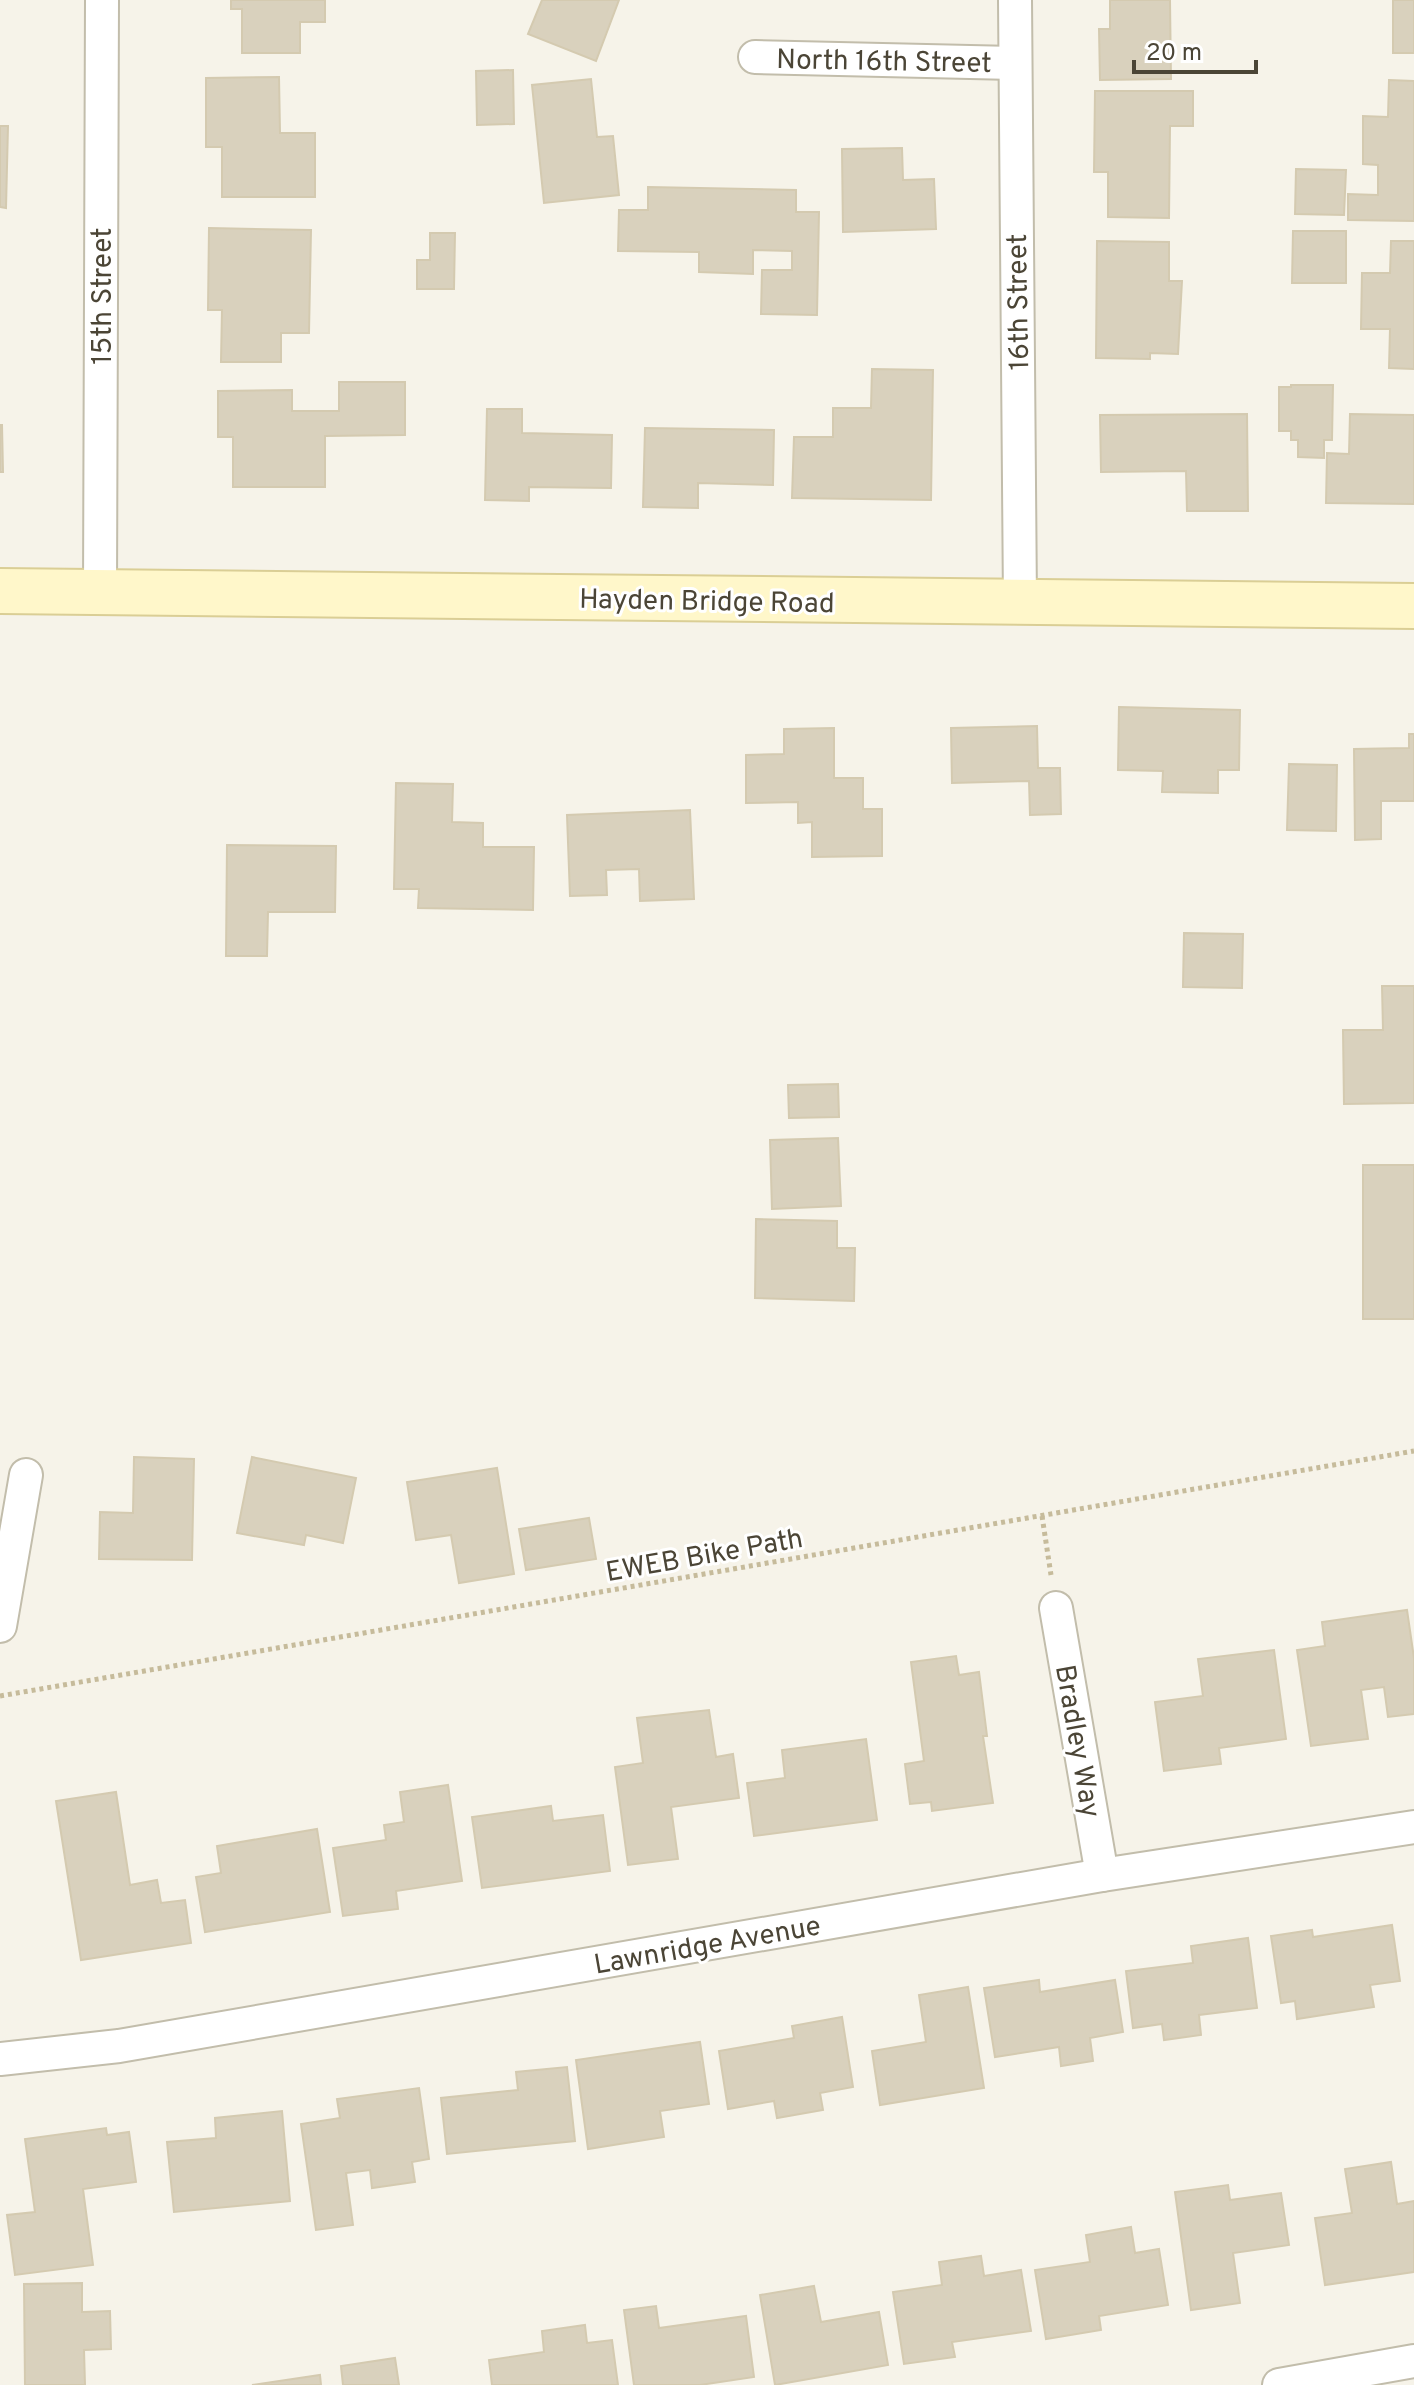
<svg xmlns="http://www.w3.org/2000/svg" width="1414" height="2385" viewBox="0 0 1414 2385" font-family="Overpass,sans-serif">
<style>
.building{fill:#d9d1bd;stroke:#d4cab0;stroke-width:2}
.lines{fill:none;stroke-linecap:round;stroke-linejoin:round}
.street-casing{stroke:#c2bdab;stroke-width:36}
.secondary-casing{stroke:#dace95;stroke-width:48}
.path{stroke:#c6bb9b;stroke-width:5;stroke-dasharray:4 4;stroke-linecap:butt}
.street{stroke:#fff;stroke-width:32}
.secondary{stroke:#fff7ca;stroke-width:44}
.labels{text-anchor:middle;stroke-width:6;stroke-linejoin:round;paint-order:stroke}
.street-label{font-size:28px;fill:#4b4536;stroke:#fff}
</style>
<rect width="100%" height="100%" fill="#f6f3e9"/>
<g class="building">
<polygon points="231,0 325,0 325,22 300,22 300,53 242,53 242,9 231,9"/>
<polygon points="542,0 619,0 596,61 528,34"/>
<polygon points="1110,0 1170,0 1171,79 1100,80 1099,29 1110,29"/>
<rect x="1393" y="0" width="21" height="53"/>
<polygon points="513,70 514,124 477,125 476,71"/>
<polygon points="279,77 280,133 315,133 315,197 222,197 222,147 206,147 206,78"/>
<polygon points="591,79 597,137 613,136 619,195 544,203 532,85"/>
<polygon points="1389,80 1414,81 1414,221 1348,220 1348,194 1378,195 1378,165 1363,164 1363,116 1388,117"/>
<polygon points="1095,91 1193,91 1193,126 1170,126 1169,218 1108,217 1108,172 1094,172"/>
<polygon points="0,126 8,126 6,208 0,207"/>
<polygon points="902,148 903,180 934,179 936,229 843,232 842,149"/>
<polygon points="1296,169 1346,170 1344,215 1295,214"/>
<polygon points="648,187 796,190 796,212 819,212 817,315 761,314 762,270 792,270 792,251 753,250 753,274 699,272 699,252 618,251 619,210 648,210"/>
<polygon points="209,228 311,230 309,333 281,333 281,362 221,362 222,310 208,310"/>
<polygon points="1293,231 1346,231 1346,283 1292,283"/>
<polygon points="430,233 455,233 454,289 417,289 417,260 430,260"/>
<polygon points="1097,241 1169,242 1169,281 1182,281 1178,354 1150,353 1150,359 1096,358"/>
<polygon points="1391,241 1414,241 1414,369 1389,368 1390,329 1361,329 1362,273 1390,273"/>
<polygon points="872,369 933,370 931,500 792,498 794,437 833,437 833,408 871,408"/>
<polygon points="339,382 405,382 405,435 325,436 325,487 233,487 233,437 218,437 218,391 292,390 292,411 339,411"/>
<polygon points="1291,385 1333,385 1332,440 1324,440 1324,458 1298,457 1298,440 1291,440 1291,431 1279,431 1279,387 1291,387"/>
<polygon points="487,409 522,409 522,433 612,435 611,488 529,487 529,501 485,500"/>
<polygon points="1247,414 1248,511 1187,511 1186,471 1101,472 1100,415"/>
<polygon points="1350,414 1414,415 1414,504 1326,503 1327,453 1349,454"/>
<polygon points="0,425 2,425 3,472 0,472"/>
<polygon points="645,428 774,430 773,485 698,483 698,508 643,507"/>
<polygon points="1119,707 1240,710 1239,770 1218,770 1218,793 1162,792 1163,771 1118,770"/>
<polygon points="1037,726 1038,768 1060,768 1061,814 1030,815 1029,781 952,783 951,728"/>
<polygon points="834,728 834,778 863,778 863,809 882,809 882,856 812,857 812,822 798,823 798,802 746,803 746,755 784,754 784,729"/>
<polygon points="1409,734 1414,734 1414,801 1381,801 1381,839 1355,840 1354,749 1409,748"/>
<polygon points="1289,764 1337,765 1336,831 1287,830"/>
<polygon points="396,783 453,784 452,822 483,823 483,847 534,847 533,910 418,908 419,889 394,889"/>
<polygon points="690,810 694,899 640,901 639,869 606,870 607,895 570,896 567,815"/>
<polygon points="227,845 336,846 335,912 268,912 267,956 226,956"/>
<polygon points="1184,933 1243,934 1242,988 1183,987"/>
<polygon points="1382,986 1414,986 1414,1103 1344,1104 1343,1030 1383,1030"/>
<polygon points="838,1084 839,1117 789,1118 788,1085"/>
<polygon points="838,1138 841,1206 772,1209 770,1140"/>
<rect x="1363" y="1165" width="51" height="154"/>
<polygon points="756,1219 837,1221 837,1248 855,1248 854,1301 755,1298"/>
<polygon points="134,1457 194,1459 192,1560 99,1559 100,1512 133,1513"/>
<polygon points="252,1457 356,1478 343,1543 306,1535 304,1545 237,1533"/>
<polygon points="497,1468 514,1574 459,1583 451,1535 416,1540 407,1482"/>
<polygon points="589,1518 596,1559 526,1570 519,1529"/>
<polygon points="1407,1610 1414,1658 1414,1714 1388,1717 1384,1687 1361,1690 1368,1739 1311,1746 1297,1650 1325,1646 1322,1622"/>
<polygon points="1274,1650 1286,1739 1219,1748 1221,1764 1164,1771 1155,1702 1203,1696 1198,1659"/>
<polygon points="956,1656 959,1675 979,1672 987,1736 983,1736 993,1803 932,1811 931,1802 910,1804 905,1764 924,1761 911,1662"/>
<polygon points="709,1710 716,1757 733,1754 739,1798 671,1807 678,1859 628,1865 615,1767 643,1763 637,1718"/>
<polygon points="866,1739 877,1820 754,1836 747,1783 785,1778 782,1750"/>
<polygon points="448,1785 462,1881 396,1891 398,1909 343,1916 333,1848 386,1840 384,1825 404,1822 400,1792"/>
<polygon points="116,1792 130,1885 157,1880 161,1903 185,1900 191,1943 81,1960 56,1801"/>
<polygon points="551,1806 553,1821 603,1815 610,1871 482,1888 472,1817"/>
<polygon points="317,1829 330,1912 205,1932 196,1877 221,1873 217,1846"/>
<polygon points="1392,1925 1400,1981 1370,1985 1374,2007 1297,2019 1295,2001 1281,2003 1271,1936 1312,1930 1313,1937"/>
<polygon points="1248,1938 1257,2008 1199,2015 1201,2035 1164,2040 1162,2024 1133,2028 1126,1971 1193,1963 1191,1946"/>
<polygon points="1039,1980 1040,1992 1115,1980 1123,2032 1090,2038 1093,2061 1061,2066 1059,2047 995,2057 984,1988"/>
<polygon points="968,1987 984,2088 880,2105 872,2051 926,2042 919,1995"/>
<polygon points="842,2017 853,2087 820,2093 823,2110 777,2118 774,2101 728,2109 719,2051 794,2038 792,2026"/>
<polygon points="700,2042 709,2104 660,2111 664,2137 588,2149 576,2060"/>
<polygon points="567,2067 575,2141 447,2154 441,2098 518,2090 516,2072"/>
<polygon points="419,2088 429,2159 412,2162 415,2182 372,2188 370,2170 346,2173 353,2225 316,2230 301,2124 340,2118 337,2099"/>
<polygon points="282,2111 290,2201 174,2212 167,2142 216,2138 215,2118"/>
<polygon points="106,2128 107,2135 129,2132 136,2182 83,2189 93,2265 15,2275 7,2215 35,2212 25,2139"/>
<polygon points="1391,2162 1397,2204 1414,2201 1414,2272 1325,2285 1315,2218 1352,2213 1345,2169"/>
<polygon points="1228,2185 1230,2200 1281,2193 1289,2245 1233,2253 1240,2303 1191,2310 1175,2192"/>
<polygon points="1131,2227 1135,2253 1159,2249 1168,2305 1099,2316 1101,2330 1046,2339 1035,2270 1090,2262 1086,2235"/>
<polygon points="981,2256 984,2276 1021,2270 1031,2331 952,2342 955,2357 904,2364 893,2292 942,2285 939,2262"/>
<polygon points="82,2283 82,2312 110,2311 111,2349 84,2350 85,2385 25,2385 24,2284"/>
<polygon points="814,2286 821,2322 879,2312 888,2365 775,2385 760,2295"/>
<polygon points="656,2306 659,2328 746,2316 754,2377 700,2385 634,2385 624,2310"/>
<polygon points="585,2325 587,2343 612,2340 618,2385 492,2385 489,2360 544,2352 542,2331"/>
<polygon points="395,2358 399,2385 343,2385 341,2366"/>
<polygon points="320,2375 321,2385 252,2385"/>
</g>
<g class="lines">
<g class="street-casing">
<g id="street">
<polyline points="1015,0 1020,603"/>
<polyline points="755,57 1014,63"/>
<polyline points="100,592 102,0"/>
<polyline points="1056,1608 1102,1875"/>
<polyline points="0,1626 26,1475"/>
<polyline points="0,2059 119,2046 1102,1875 1414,1827"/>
<polyline points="1279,2385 1414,2361"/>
</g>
</g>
<g class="secondary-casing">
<polyline id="secondary" points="0,591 1414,606"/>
</g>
<g class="path">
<polyline points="1042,1516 1051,1575"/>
<polyline points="0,1696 1414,1451"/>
</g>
<use href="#street" class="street"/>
<use href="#secondary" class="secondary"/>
</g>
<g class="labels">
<g class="street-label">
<text transform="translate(884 60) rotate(1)" y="10">North 16th Street</text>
<text transform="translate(101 296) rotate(-90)" y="10">15th Street</text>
<text transform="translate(1017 302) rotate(-91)" y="10">16th Street</text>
<text transform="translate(707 600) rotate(1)" y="10">Hayden Bridge Road</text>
<text transform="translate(704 1554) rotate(-10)" y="10">EWEB Bike Path</text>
<text transform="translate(1079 1741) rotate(80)" y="10">Bradley Way</text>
<text transform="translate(707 1944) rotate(-10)" y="10">Lawnridge Avenue</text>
</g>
</g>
<path d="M1134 60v12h122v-12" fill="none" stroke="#4b4536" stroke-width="4"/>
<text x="1146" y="60" font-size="24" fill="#4b4536" stroke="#ffffff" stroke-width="6" paint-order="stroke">20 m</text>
</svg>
